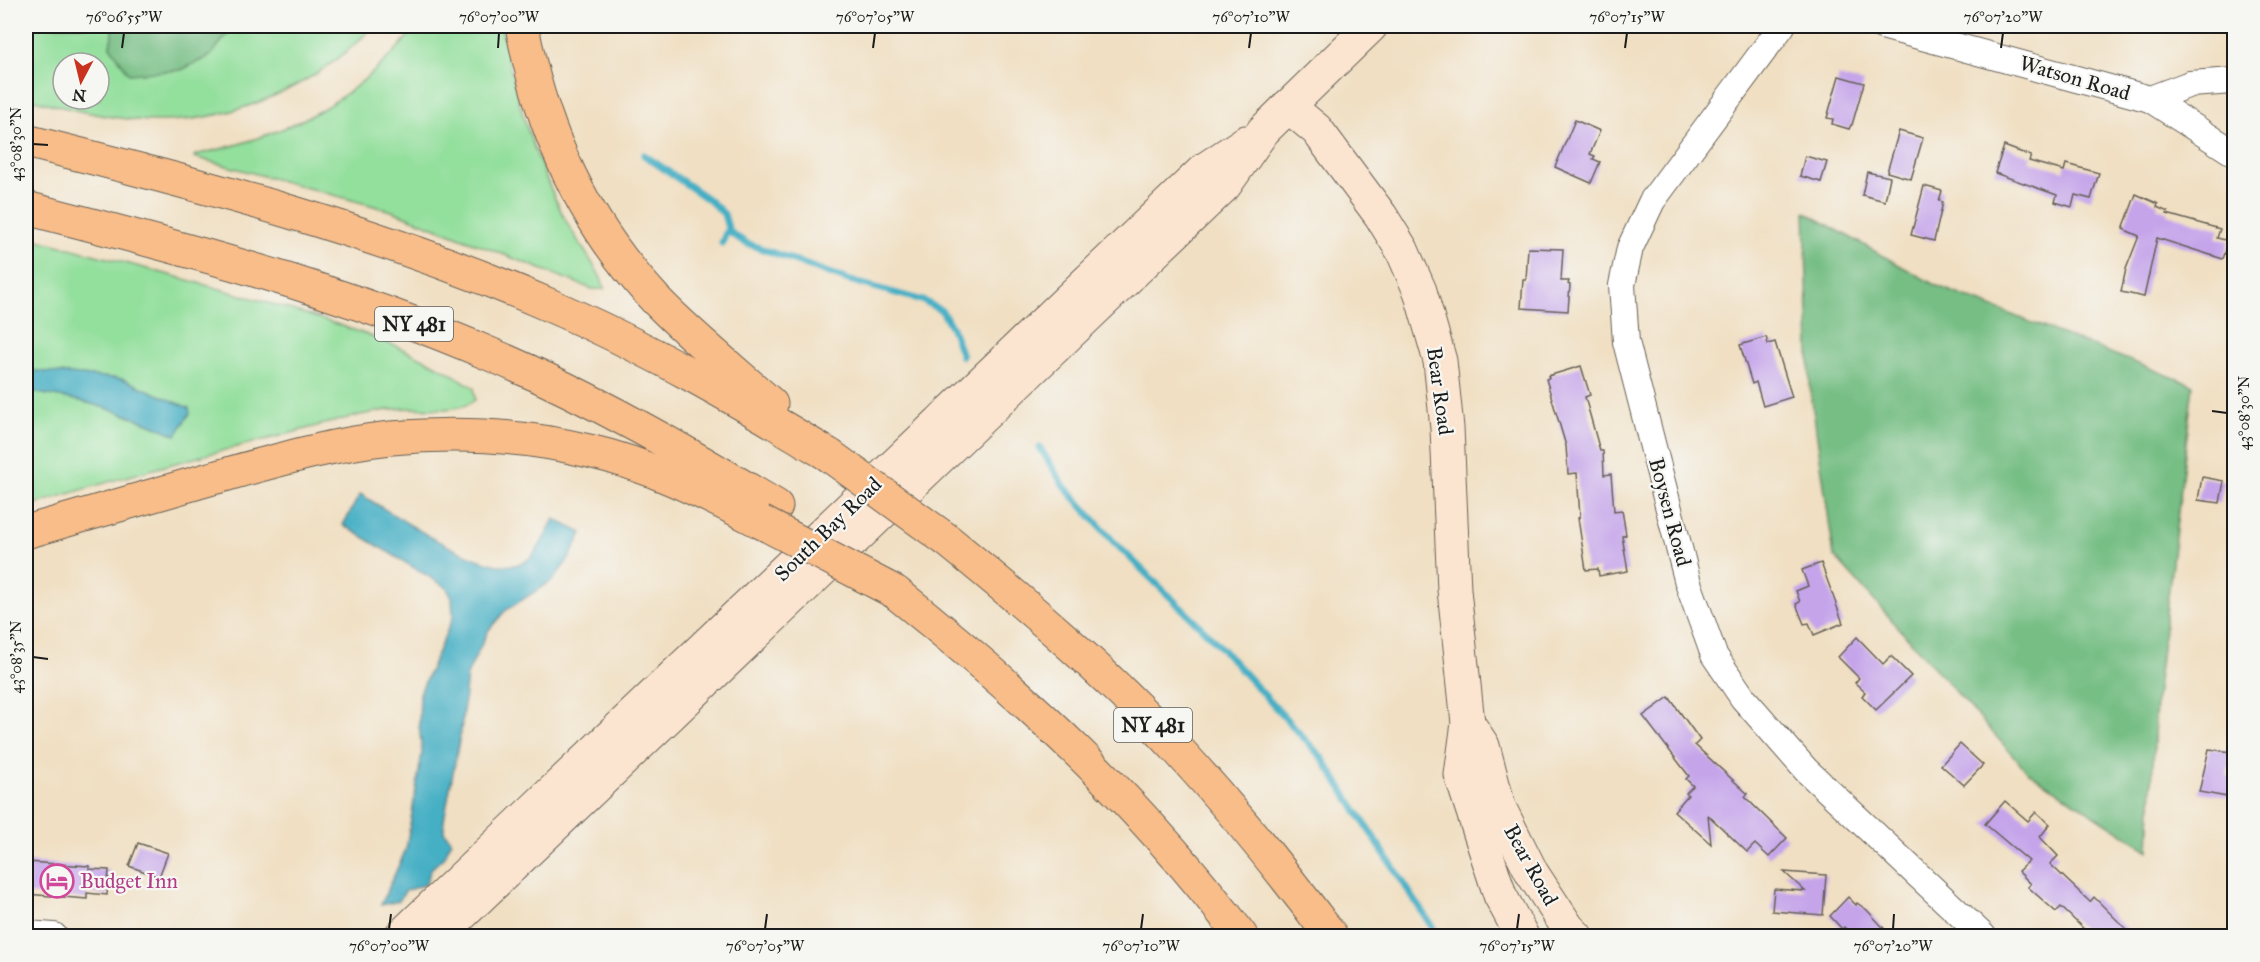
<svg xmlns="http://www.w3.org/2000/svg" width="2260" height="962" viewBox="0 0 2260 962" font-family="'IM FELL Great Primer',serif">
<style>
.green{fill:#93df9c;stroke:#587e5c;stroke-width:1.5;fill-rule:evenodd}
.forest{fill:#76be84;stroke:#496d50;stroke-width:1.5}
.water{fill:#45afc4;stroke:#306670;stroke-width:1.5}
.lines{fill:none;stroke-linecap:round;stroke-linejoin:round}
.stream{stroke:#45afc4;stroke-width:7}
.building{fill:#c5a4ea}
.street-casing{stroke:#666056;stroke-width:28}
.secondary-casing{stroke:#666056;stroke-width:35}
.highway-casing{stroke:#666056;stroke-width:35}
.street{stroke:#fff;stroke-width:26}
.secondary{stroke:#fce5d0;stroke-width:33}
.highway{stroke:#f8bd89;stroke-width:33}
.highway-bridge-casing{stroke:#666056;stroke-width:35;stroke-linecap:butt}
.highway-bridge{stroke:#f8bd89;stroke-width:33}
.ticks{fill:none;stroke:#1c1c1c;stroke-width:2}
.labels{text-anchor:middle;stroke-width:4.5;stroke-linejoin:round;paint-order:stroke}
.shield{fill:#f6f6f2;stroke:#5d5d5c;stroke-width:1.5}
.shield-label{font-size:20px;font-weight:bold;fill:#1c1c1c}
.street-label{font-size:21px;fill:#1c1c1c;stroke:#f6f6f2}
.hotel-label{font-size:21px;fill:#b23c85;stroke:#f6f6f2;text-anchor:start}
.neatline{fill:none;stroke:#1c1c1c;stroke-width:2}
.ticks-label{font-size:15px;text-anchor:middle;fill:#1c1c1c}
</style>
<rect width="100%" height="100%" fill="#f6f6f2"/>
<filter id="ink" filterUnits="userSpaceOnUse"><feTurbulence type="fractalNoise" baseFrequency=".0167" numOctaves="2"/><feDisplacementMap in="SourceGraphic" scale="12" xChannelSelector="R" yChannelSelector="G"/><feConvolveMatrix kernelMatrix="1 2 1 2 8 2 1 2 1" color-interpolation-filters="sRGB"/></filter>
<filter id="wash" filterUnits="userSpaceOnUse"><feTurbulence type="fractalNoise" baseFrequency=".008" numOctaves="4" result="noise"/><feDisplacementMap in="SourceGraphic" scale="24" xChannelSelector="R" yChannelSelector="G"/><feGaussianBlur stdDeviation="1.35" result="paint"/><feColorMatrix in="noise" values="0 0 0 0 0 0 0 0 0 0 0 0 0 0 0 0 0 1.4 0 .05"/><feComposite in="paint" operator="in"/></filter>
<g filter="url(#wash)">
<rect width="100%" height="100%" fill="#f0dfc2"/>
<g class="green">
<path d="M26 26H114L110 46 181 70 210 56 234 26H373C323 82 241 119 166 121 119 122 70 109 26 98ZM63 63H99V99H63Z"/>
<path d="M417 26H501C514 94 534 159 566 221 573 235 605 278 604 289H592L392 211 194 157 195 155C290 135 355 102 417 26Z"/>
<path d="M26 237C102 256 178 277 255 299 327 320 412 345 474 388L475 400C454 416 421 405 395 409 355 414 315 427 276 437 191 458 108 481 26 507V390C44 395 62 397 80 401 114 409 144 421 176 435L189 408 123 379 26 370Z"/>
</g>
<g class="forest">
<polygon points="114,26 234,26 210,56 181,70 129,74 110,46"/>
<polygon points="1805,212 1935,285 2193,385 2156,699 2149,851 2028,772 1834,556 1810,387"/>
</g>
<g class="water">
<path d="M26 370 123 379 189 408 190 413 176 435C145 421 114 409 80 401 62 397 44 395 26 390Z"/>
<path d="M360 494C400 518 441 547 486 562 497 566 511 567 522 563 538 556 546 533 554 519L582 533 569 559 553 580 505 611 488 631 467 675 461 731 444 820V831L451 841 445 856 431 869 426 884 405 891 399 901 381 905 406 849 422 753 419 724 420 693 453 617 452 598 446 587 343 525Z"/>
</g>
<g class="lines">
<g class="stream">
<polyline points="644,155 708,199 724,214 728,228 732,234 746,243 848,280 924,301 942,311 952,328 962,356"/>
<polyline points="722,243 728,228"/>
<polyline points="1040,448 1064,486 1113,541 1212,638 1322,758 1438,936"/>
</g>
</g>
<g id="blocks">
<g class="building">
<polygon points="1839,76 1864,83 1852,125 1851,125 1849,129 1832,124 1833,119 1827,118"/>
<polygon points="1575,120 1600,131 1590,154 1595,156 1593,159 1600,162 1591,183 1555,167"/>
<polygon points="1899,131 1923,138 1911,179 1887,172"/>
<polygon points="2004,146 2031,156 2029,161 2064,171 2066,164 2099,173 2091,199 2075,195 2072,207 2055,202 2057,195 1995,173"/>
<polygon points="1805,156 1827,162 1821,182 1800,176"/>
<polygon points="1867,172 1890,177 1885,201 1862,195"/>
<polygon points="1924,186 1942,191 1939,201 1943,202 1934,241 1911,235"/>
<polygon points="2136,194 2154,202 2158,204 2157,207 2168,212 2167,214 2220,229 2217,238 2229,241 2223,259 2157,238 2144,297 2121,292 2126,269 2139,236 2123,229"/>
<polygon points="1528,248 1563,249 1561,281 1569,281 1568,284 1570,285 1568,311 1521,308 1523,280 1526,280"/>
<polygon points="1766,337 1768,344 1775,342 1792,397 1763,406 1756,382 1752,384 1740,345"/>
<polygon points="1581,366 1590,395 1585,397 1600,451 1603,451 1604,475 1611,474 1614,511 1622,510 1626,535 1622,536 1628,571 1599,576 1598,569 1586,570 1578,518 1580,517 1577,473 1568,474 1566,446 1546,379 1549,378 1548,376"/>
<polygon points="2202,477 2224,481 2220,503 2198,500"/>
<polygon points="1821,563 1843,623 1814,635 1809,623 1804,624 1796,604 1800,602 1796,591 1808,586 1802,570"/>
<polygon points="1857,637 1883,664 1891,656 1911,676 1876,710 1862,696 1865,692 1855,683 1859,678 1838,657"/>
<polygon points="1669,697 1700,740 1695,745 1748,794 1745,797 1787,838 1769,857 1755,844 1747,852 1708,815 1711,844 1674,811 1688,795 1686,793 1693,786 1686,779 1689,776 1643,716"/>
<polygon points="1960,744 1983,765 1964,785 1941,765"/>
<polygon points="2209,749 2231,752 2227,776 2235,777 2233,798 2199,792"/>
<polygon points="2005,801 2028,821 2036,812 2050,824 2040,837 2058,856 2050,864 2090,902 2094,897 2133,936 2091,936 2061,907 2056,912 2028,887 2031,884 2018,871 2029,861 1985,824"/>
<polygon points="138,843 168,853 159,877 129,866"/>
<polygon points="26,862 89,866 89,869 109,870 107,895 87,893 87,899 26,894"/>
<polygon points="1784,872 1826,875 1823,915 1772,911 1774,889 1805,891"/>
<polygon points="1848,897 1856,905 1857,903 1867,910 1891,936 1853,936 1844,927 1842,929 1830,916"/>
</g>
</g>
</g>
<g filter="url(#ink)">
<use href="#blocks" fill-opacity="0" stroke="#666056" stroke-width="1.5"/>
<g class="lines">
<g class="street-casing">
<g id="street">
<polyline points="1782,26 1652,201 1630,248 1622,285 1626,342 1688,583 1714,655 1743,698 1806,770 1983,936"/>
<polyline points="1882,26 2150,99 2190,84 2234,81"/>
<polyline points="2150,99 2234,153"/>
<polyline points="26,934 54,936"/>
</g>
</g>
<g class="secondary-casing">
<g id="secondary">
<polyline points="1288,106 1317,130 1381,216 1402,250 1420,291 1440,361 1447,428 1454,590 1468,723 1461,775 1500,895 1522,936"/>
<polyline points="1468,723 1483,746 1499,807 1532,873 1568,928 1576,936"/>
<polyline points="401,936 1205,169 1246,142"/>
<polyline points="439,936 1225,185 1263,131 1371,26"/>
</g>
</g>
<g class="highway-casing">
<g id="highway">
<path d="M522 26C541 129 583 223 656 300 692 337 733 370 771 404"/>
<path d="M26 141C203 185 381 232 549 305 647 347 738 400 829 455"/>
<path d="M26 208C183 248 342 290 492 355 591 397 684 451 776 506"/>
<path d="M26 532C88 514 151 496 213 478 271 462 331 444 391 438 457 432 524 435 589 451 651 465 706 494 761 522"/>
<path d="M947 540C1028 606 1108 674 1179 751 1233 810 1283 872 1331 936"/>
<path d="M895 592C1022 693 1143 805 1241 936"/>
</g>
</g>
<use href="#street" class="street"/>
<use href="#secondary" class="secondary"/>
<use href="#highway" class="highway"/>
<g class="highway-bridge-casing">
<g id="highway-bridge">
<polyline points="829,455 947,540"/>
<polyline points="761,522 895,592"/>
</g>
</g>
<use href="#highway-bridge" class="highway-bridge"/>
</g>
</g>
<path class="ticks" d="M122 48 124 33M498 48 499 33M873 48 875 33M1249 48 1251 33M1625 48 1627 33M2001 48 2003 33M33 144 48 145M2212 411 2227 413M33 657 48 659M389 929 391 914M765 929 767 914M1141 929 1143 914M1517 929 1519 914M1893 929 1894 914"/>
<defs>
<g id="hotel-ring" transform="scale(1.725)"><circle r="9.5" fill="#f6f6f2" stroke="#d1479c" stroke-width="1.5"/><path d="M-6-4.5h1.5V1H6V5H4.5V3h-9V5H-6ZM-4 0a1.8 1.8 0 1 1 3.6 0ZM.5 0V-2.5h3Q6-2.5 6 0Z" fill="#d1479c"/></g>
</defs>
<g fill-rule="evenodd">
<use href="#hotel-ring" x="57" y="881"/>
</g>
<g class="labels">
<g class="shield">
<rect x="375" y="307" width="78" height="34" rx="4.5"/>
<rect x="1114" y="708" width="78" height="34" rx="4.5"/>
</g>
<g class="shield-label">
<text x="414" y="331">NY 481</text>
<text x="1153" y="732">NY 481</text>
</g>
<g class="street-label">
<text transform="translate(2075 78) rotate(16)" y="7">Watson Road</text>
<text transform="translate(1440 391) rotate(82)" y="7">Bear Road</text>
<text transform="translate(1670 512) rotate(75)" y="7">Boysen Road</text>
<text transform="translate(828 529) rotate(-44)" y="7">South Bay Road</text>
<text transform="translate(1531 865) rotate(61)" y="7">Bear Road</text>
</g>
<g class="hotel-label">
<text x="80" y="888">Budget Inn</text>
</g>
</g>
<rect width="2260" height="962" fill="none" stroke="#f6f6f2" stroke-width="66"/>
<g transform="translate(81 81) rotate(187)"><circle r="28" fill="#f6f6f2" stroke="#9f9f9c" stroke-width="1.5"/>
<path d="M0-4.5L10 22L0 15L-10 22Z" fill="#c8321e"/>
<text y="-9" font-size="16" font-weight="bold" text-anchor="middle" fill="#1c1c1c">N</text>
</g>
<rect x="33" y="33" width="2194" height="896" class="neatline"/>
<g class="ticks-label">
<text x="124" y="22">76°06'55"W</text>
<text x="499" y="22">76°07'00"W</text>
<text x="875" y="22">76°07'05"W</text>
<text x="1251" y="22">76°07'10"W</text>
<text x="1627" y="22">76°07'15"W</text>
<text x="2003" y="22">76°07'20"W</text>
<text transform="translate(16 144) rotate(-90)" y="5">43°08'30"N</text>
<text transform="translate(2244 413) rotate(-90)" y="5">43°08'30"N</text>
<text transform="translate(16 657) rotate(-90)" y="5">43°08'35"N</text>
<text x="389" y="951">76°07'00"W</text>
<text x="765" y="951">76°07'05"W</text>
<text x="1141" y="951">76°07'10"W</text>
<text x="1517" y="951">76°07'15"W</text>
<text x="1893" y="951">76°07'20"W</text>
</g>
</svg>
